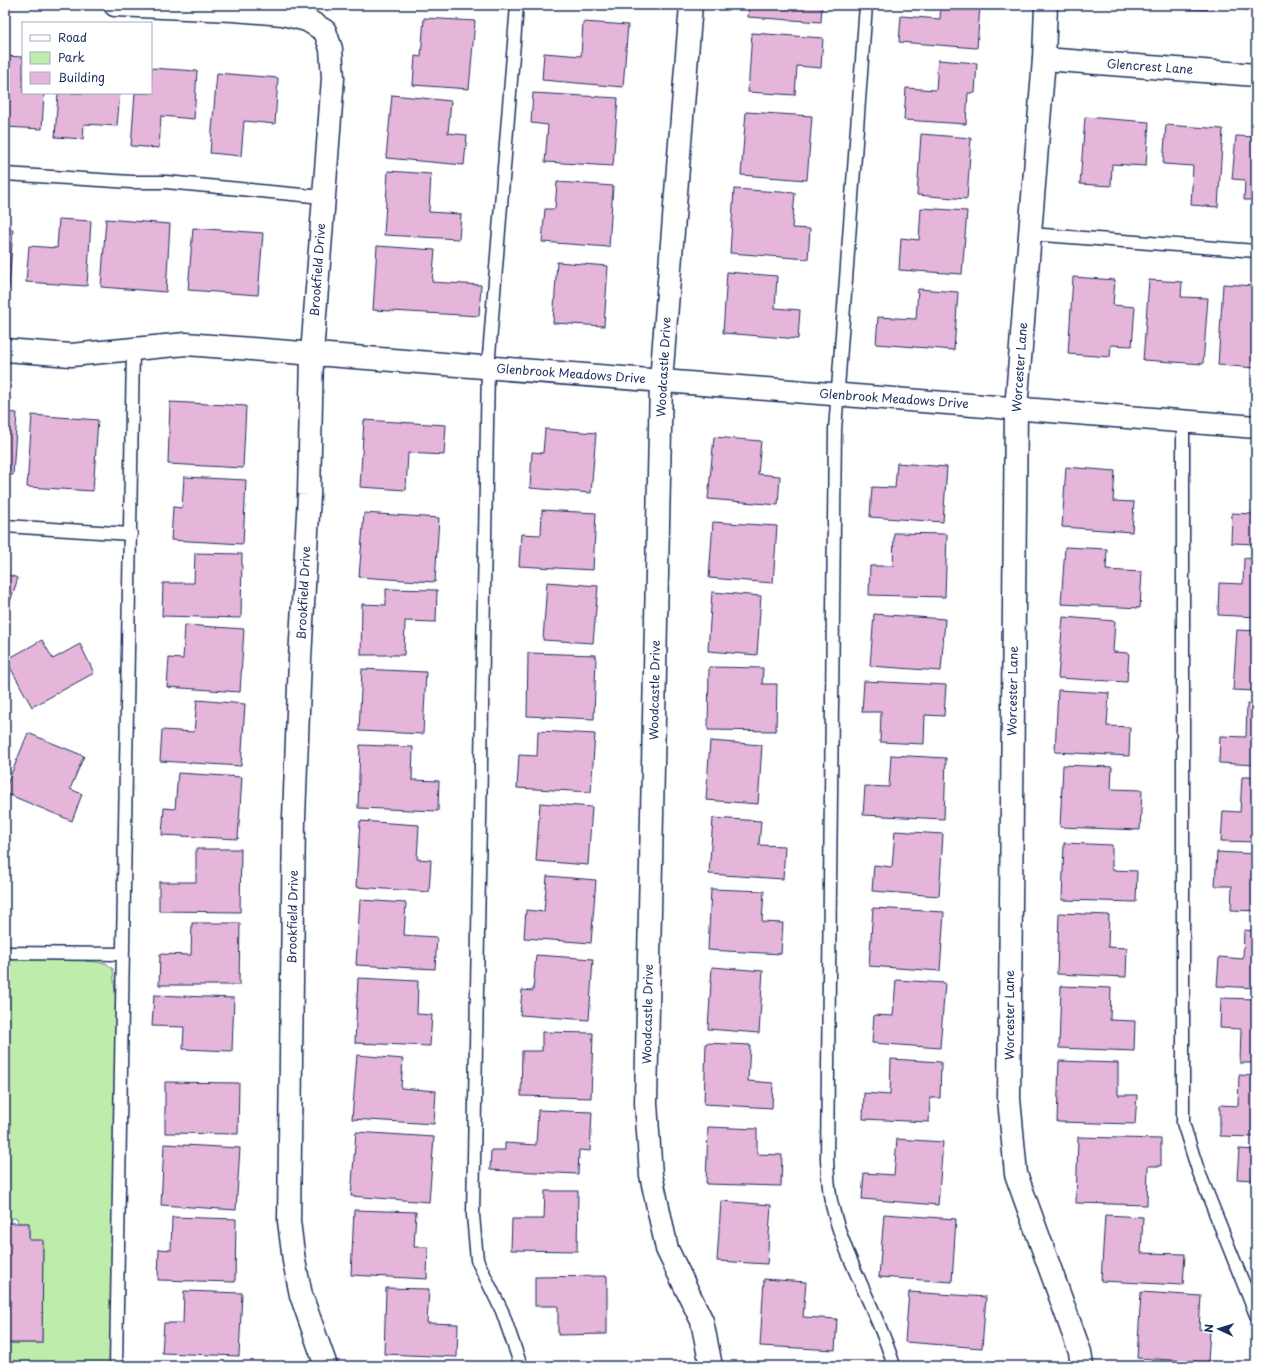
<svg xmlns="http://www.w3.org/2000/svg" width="1261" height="1371" viewBox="0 0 1261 1371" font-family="'Playpen Sans',sans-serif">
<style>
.green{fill:#beecaa;stroke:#6c8e84}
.building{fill:#e5b6d9;stroke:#1b2f5e}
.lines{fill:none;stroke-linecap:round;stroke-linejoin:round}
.lane-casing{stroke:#1b2f5e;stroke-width:15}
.street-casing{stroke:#1b2f5e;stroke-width:25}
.lane{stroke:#fff;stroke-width:12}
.street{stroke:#fff;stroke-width:22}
.labels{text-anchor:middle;stroke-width:3;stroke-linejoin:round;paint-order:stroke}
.street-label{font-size:12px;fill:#1b2f5e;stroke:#fff}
</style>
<rect width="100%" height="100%" fill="#fff"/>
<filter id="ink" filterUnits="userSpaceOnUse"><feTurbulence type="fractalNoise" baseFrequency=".025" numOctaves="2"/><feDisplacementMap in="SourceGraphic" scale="8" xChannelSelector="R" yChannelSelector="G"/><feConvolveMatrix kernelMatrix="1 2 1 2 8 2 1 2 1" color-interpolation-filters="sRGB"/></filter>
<g filter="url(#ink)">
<polygon class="green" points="5,957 84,959 85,961 106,963 113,969 116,1003 112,1238 112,1366 5,1366 5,1343 42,1343 43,1241 29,1240 29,1223 18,1223 17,1218 10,1218 9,1223 5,1223"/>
<g class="building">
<polygon points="570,5 630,5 629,10"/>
<polygon points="749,5 822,5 821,22 748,17"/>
<polygon points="941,5 980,5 977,48 899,42 901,16 940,19"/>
<polygon points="1170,5 1213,5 1213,10 1170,8"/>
<polygon points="1244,5 1256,5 1256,11 1244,10"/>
<polygon points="424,18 475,21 469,89 413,85 415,56 421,57"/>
<polygon points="583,22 628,25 623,87 542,80 544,53 581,56"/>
<polygon points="752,33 823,38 821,68 797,66 795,95 748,92"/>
<polygon points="5,56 23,57 23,93 44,93 42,129 5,127"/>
<polygon points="938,60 977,63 975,93 968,93 966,124 904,120 906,88 936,90"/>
<polygon points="151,68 197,71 194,119 161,116 159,148 131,146 135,93 151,93"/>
<polygon points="217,73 278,78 275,124 244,121 241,156 210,153"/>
<polygon points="58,93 120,93 117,126 84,124 83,139 55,137"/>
<polygon points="533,93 618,98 613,166 545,162 548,125 531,123"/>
<polygon points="392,95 451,101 448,133 467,135 464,165 386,158"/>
<polygon points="746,112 812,116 807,180 741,175"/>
<polygon points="1085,117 1149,122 1146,166 1112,164 1111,186 1080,184"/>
<polygon points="1166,125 1223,129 1218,207 1191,205 1193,166 1163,164"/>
<polygon points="921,134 971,138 967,199 917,195"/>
<polygon points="1236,136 1256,137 1256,200 1244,200 1245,180 1232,179"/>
<polygon points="388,171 431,174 429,212 461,214 459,239 384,235"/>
<polygon points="557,182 613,186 609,247 542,242 545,209 555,209"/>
<polygon points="734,189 795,193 792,228 810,229 808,259 730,253"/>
<polygon points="921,208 967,211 962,274 899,270 901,238 919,240"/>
<polygon points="59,219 91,221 87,286 26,282 29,246 57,248"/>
<polygon points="106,219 170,224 166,292 101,287"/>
<polygon points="5,228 13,229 9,289 5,288"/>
<polygon points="193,228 263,233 258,295 188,290"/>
<polygon points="377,246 435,250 432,282 481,285 479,316 373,310"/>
<polygon points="557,262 608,266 604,326 553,323"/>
<polygon points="727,272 777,276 775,308 800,310 798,339 723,333"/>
<polygon points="1073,277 1115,280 1113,305 1135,307 1132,346 1111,345 1110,357 1068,354"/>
<polygon points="1149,280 1182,282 1181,297 1208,298 1203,364 1143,360"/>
<polygon points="1223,284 1256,286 1256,368 1218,365"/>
<polygon points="918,289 958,292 954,350 876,344 878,317 916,319"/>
<polygon points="170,402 246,406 243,468 168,464"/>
<polygon points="5,412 17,413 13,475 5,474"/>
<polygon points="32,415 98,420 93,491 27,487"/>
<polygon points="364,420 446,425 444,455 408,453 406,490 360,487"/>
<polygon points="545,429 596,433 591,493 530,488 532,452 543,453"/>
<polygon points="714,437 761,441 758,474 780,476 778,505 708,499"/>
<polygon points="897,463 947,467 943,522 870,517 872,487 895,488"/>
<polygon points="1066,467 1115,471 1113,501 1134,502 1132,532 1062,527"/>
<polygon points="184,477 246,480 243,544 171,540 173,507 182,508"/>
<polygon points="1254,480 1256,480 1256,544 1231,543 1232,513 1253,514"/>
<polygon points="542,510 596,513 593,570 519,566 521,534 541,535"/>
<polygon points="364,513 439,518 435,582 359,577"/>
<polygon points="713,522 777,526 773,583 709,578"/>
<polygon points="894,533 947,534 945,597 869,595 870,566 893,566"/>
<polygon points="1065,547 1107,549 1106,570 1142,572 1140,608 1061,604"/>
<polygon points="195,553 242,554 241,618 162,616 163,583 194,583"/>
<polygon points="1244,558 1256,559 1256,617 1218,615 1219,583 1243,584"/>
<polygon points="5,574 18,578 5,617"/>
<polygon points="547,582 598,586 593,643 543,640"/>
<polygon points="386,589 437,590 436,622 405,621 404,655 361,655 362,604 386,605"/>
<polygon points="712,592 761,596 757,655 708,651"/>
<polygon points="874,614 945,619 941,671 870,666"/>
<polygon points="1063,617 1115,621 1113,652 1129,653 1127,682 1058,678"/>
<polygon points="185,625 244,629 240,692 167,687 169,658 183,659"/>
<polygon points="1237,630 1256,631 1256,691 1233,690"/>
<polygon points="42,640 53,659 80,644 94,673 32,707 6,660"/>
<polygon points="528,653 596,655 594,719 527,716"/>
<polygon points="709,667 763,668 762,684 777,684 776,731 708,730"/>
<polygon points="362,669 426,672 423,734 359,731"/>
<polygon points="864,681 946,685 944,716 925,715 924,744 880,742 881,712 862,712"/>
<polygon points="1058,690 1109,693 1107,726 1130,727 1129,756 1055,752"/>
<polygon points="197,700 245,704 241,766 160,761 162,730 194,732"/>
<polygon points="1247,704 1256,705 1256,765 1219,763 1220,736 1246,737"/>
<polygon points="538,731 595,734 591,792 517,788 519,755 537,756"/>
<polygon points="28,733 84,756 70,789 82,794 72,821 5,793 5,789"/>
<polygon points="710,741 762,745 758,804 706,800"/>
<polygon points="360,745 413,747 412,780 439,781 438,811 358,808"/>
<polygon points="891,755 946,758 944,819 863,815 865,786 889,787"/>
<polygon points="1063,765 1112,767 1111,789 1142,790 1140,830 1060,827"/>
<polygon points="178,773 242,777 238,839 162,835 164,808 175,809"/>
<polygon points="1242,777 1256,777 1256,842 1221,841 1223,811 1240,812"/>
<polygon points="540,803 592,807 588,865 536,861"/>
<polygon points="713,818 761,821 759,845 785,846 783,879 709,874"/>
<polygon points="360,821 419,825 417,859 431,860 429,892 356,887"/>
<polygon points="895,831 943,834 939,896 872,891 874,865 892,867"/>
<polygon points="1064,843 1112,845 1112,870 1137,871 1136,902 1062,900"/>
<polygon points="196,849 241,849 240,912 159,911 159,882 196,882"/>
<polygon points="1217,852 1256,854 1256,911 1231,910 1232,886 1215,886"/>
<polygon points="5,857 9,875 5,875"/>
<polygon points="547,876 596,880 591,943 524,938 526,910 544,912"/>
<polygon points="711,889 764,891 762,922 783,923 781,954 708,950"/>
<polygon points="360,900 406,903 404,935 437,937 435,969 356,965"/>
<polygon points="873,908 944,912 940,971 869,966"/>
<polygon points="1059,913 1109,915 1108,947 1127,948 1126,977 1057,974"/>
<polygon points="192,923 240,923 239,985 159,985 160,954 191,955"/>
<polygon points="1244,930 1256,931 1256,988 1217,986 1219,957 1243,959"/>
<polygon points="536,955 593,959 589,1020 520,1015 522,990 533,991"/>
<polygon points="712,967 763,971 759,1033 708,1029"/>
<polygon points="358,978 418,981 417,1014 432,1015 430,1046 355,1043"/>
<polygon points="896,980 945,983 940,1048 872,1043 874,1015 893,1016"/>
<polygon points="1061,986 1111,988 1110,1020 1135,1021 1134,1051 1059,1048"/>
<polygon points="154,995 234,998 232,1051 183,1049 184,1027 152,1026"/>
<polygon points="1221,998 1256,999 1256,1063 1240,1063 1241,1029 1220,1028"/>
<polygon points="542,1032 593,1033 591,1098 521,1096 522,1051 542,1051"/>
<polygon points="706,1043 750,1045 748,1081 773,1083 772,1108 704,1104"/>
<polygon points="357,1055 403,1059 401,1088 436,1091 434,1124 352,1119"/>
<polygon points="891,1059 941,1062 940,1098 930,1098 929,1122 863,1119 864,1093 890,1095"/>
<polygon points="1059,1061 1118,1063 1118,1095 1137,1095 1135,1124 1057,1122"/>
<polygon points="1239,1075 1256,1076 1256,1137 1220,1136 1220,1105 1238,1106"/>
<polygon points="165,1082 239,1083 238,1134 165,1133"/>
<polygon points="538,1110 592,1112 590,1151 579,1150 578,1174 490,1170 491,1150 505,1150 505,1143 536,1145"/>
<polygon points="708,1127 757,1129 757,1154 782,1155 781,1186 706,1184"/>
<polygon points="356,1132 434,1137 429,1202 351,1196"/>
<polygon points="1078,1137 1161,1139 1161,1166 1148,1166 1147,1205 1076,1203"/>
<polygon points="897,1139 943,1142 938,1205 862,1199 864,1173 894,1175"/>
<polygon points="164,1144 240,1148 236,1210 161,1205"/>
<polygon points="1239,1149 1256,1150 1256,1210 1252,1210 1253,1180 1237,1179"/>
<polygon points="545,1191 578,1191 577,1251 511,1250 512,1219 544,1219"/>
<polygon points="721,1201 771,1205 767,1264 717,1261"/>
<polygon points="354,1210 416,1212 414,1247 428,1247 427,1279 351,1275"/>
<polygon points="884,1214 956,1219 952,1282 879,1277"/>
<polygon points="1105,1215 1143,1217 1141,1253 1185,1254 1183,1285 1101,1281"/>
<polygon points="172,1217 236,1219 235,1282 158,1280 159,1249 171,1250"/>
<polygon points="5,1223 29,1223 29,1240 43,1240 42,1343 5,1343"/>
<polygon points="607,1276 607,1334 558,1335 558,1306 535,1306 535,1277"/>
<polygon points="764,1279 806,1282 803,1317 837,1319 835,1350 760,1346"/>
<polygon points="386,1288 429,1289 427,1323 458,1324 457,1357 384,1354"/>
<polygon points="184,1291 242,1293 239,1356 162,1353 164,1323 183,1323"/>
<polygon points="909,1292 986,1297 982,1348 905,1342"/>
<polygon points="1141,1292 1201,1296 1199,1329 1210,1330 1208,1362 1137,1358"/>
<polygon points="779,1364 812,1366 779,1366"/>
</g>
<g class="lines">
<g class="lane-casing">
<g id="lane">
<polyline points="517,5 488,368 473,1215 477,1260 502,1311 521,1366"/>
<path d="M866 5 835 430 827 1159C828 1174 828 1191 832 1205 845 1261 878 1311 894 1366"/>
<polyline points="5,174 131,182 166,182 323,197"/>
<polyline points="1030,234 1256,251"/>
<polyline points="1183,421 1183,1123 1198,1170 1256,1315"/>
<polyline points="5,526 131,534"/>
<polyline points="5,953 122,954"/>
<polyline points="116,1366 133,349"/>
</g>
</g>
<g class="street-casing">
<g id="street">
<polyline points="115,5 233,10 283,14 307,20 325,31 331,49 333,78 312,354 309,495 300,659 294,818 289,1221 294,1261 301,1295 326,1366"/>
<polyline points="691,5 661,381 646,1103 651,1175 667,1249 702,1321 711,1366"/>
<polyline points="1046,5 1044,59 1016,409 1009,1099 1016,1174 1080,1352 1082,1366"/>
<polyline points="1044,59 1256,75"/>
<polyline points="5,350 71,355 186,344 1256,427"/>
</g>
</g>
<use href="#lane" class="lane"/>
<use href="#street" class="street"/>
</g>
</g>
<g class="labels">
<g class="street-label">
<text transform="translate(1150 67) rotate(4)" y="4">Glencrest Lane</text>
<text transform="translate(318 270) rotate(-86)" y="4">Brookfield Drive</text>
<text transform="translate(664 367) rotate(-87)" y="4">Woodcastle Drive</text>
<text transform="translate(1020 367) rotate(-86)" y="4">Worcester Lane</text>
<text transform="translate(571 374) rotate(4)" y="4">Glenbrook Meadows Drive</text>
<text transform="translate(894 399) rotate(4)" y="4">Glenbrook Meadows Drive</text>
<text transform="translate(304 593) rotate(-87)" y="4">Brookfield Drive</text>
<text transform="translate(655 690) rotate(-89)" y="4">Woodcastle Drive</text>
<text transform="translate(1013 691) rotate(-89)" y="4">Worcester Lane</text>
<text transform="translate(293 917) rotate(-89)" y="4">Brookfield Drive</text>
<text transform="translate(648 1014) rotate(-89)" y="4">Woodcastle Drive</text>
<text transform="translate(1010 1015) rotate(-90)" y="4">Worcester Lane</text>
</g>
</g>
<rect width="1261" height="1371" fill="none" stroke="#fff" stroke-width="20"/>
<rect x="10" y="10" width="1241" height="1351" fill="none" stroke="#1b2f5e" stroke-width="1.5" filter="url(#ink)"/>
<rect x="22" y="22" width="130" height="72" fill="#ffffff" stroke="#a4acbf"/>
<rect x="30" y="35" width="20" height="6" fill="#ffffff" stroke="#a4acbf"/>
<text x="58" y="42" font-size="12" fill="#1b2f5e">Road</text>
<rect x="30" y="52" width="20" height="12" fill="#beecaa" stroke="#a4acbf"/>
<text x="58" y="62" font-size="12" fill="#1b2f5e">Park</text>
<rect x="30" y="72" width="20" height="12" fill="#e5b6d9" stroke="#a4acbf"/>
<text x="58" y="82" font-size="12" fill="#1b2f5e">Building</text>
<g transform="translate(1219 1329) rotate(274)" stroke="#ffffff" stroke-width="3" paint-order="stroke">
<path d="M0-3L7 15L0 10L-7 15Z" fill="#1b2f5e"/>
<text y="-6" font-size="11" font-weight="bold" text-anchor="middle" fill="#1b2f5e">N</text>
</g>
</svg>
